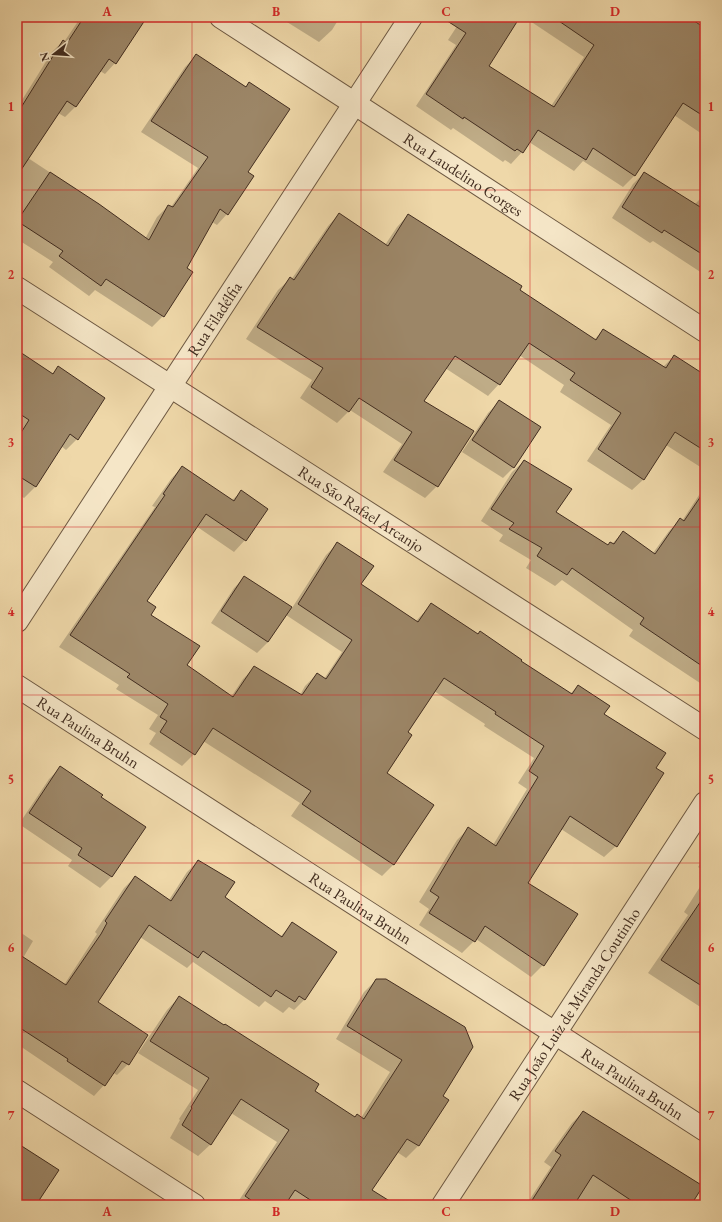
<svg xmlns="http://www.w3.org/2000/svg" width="722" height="1222" viewBox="0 0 722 1222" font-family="'EB Garamond',serif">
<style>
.shadow{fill:#0003}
.building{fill:#9c8667;stroke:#422d20}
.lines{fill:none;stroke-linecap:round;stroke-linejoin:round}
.minor-casing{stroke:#6d5842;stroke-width:24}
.tertiary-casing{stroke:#6d5842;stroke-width:24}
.minor{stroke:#f5e6c7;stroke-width:22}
.tertiary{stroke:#f5e6c7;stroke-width:22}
.grid{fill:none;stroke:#d62828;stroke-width:1;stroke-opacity:0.55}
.labels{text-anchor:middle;stroke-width:3.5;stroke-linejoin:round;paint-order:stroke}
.street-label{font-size:16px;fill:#422d20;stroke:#f5e6c7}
.neatline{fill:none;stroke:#d62828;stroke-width:1.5}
.grid-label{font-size:13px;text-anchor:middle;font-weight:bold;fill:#d62828}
</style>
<rect width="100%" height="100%" fill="#efd8a9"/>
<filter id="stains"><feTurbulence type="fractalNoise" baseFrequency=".005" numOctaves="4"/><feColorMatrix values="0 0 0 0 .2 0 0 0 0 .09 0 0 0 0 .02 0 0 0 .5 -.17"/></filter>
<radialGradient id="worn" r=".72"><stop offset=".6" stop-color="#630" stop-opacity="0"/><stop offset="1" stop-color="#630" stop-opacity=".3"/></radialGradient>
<g class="shadow">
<polygon points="81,17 141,17 115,63 105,74 100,71 76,106 65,117 58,113 28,158 98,204 145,239 157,217 168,206 171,207 198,168 141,132 185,67 196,56 245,88 249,84 247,173 227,214 217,225 212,222 186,269 163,316 152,327 95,290 89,296 49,267 53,262 17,239 17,108 52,52 63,41 64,42"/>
<polygon points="279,17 340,17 332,30 319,42"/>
<polygon points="463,17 519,17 487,66 551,106 584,57 524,17 686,17 705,29 705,136 674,115 634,176 623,187 583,161 574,171 529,142 522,152 511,164 505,160 503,162 453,128 451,130 416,106 456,45 448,40"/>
<polygon points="644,173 694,205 703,196 705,198 705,275 653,241 650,243 612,218 633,184"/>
<polygon points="339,214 385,245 397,227 408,215 594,340 603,330 663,367 674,356 705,376 705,470 666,445 644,479 632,490 587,461 611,425 560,392 564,385 519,355 499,384 488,396 445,368 423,402 472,432 437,486 425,498 383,472 402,444 350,410 337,423 300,398 312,380 246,339 278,290 290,279 291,280 328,226"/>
<polygon points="17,351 52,374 58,368 77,439 66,450 61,446 35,487 24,498 17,493 17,434 19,431 17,430"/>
<polygon points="499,402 514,467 503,478 462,452 488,413"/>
<polygon points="524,461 555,512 608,546 612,544 623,532 653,553 669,531 680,520 682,521 705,486 705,679 700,683 629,636 633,630 562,580 555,586 526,568 531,560 499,541 503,535 481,521 512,472"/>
<polygon points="182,467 232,500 241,492 245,540 234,552 196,526 145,602 150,615 186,666 231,697 243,679 254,668 300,695 305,686 317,674 324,679 342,652 286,615 268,642 257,653 211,623 234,588 245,577 292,608 326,555 338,543 360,584 416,621 431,605 477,634 480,632 520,661 570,694 578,686 603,715 654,768 616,846 604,857 561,829 527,883 576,915 543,965 531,977 476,939 462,953 419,925 429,909 419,902 457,840 468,829 493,845 527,789 518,783 534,758 484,726 485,724 434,691 407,733 385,773 394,864 382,876 291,816 300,803 203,741 194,754 182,766 149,744 156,733 149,729 158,715 116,689 119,685 59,647 155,507 152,506 171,479"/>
<polygon points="60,768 100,798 111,877 100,888 68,866 72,860 19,824 49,779"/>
<polygon points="705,857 705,872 698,867"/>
<polygon points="198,861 223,897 280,937 292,924 305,999 294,1010 289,1007 283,1013 265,1001 259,1007 193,962 187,968 140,937 97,1002 128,1064 117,1075 113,1073 104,1085 94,1096 17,1044 17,930 33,941 23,958 64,985 97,934 95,932 124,888 135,877 169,900 187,872"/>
<polygon points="705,879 705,1010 648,973 688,915 684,912"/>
<polygon points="376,980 442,1097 447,1100 418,1146 406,1158 397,1152 370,1190 380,1205 287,1205 285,1204 284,1205 236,1205 277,1142 231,1113 211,1144 198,1156 170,1138 180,1120 179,1119 198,1090 138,1053 167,1010 179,997 354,1118 361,1118 390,1072 336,1039 364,992"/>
<polygon points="583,1112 690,1205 526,1205 551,1167 544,1162 572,1123"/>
</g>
<g class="building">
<polygon points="84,17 147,17 116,64 109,59 76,107 67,101 17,176 17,114 63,40 67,43"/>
<polygon points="441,17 520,17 489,66 554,107 594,45 553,17 688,17 705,28 705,117 683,103 635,176 593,148 586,160 538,130 523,153 517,149 515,151 464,117 463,119 426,94 466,33"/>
<polygon points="196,54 246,87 249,82 290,109 248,172 254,176 228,215 220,209 187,268 193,272 164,317 106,279 101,286 59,256 63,251 17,221 50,172 99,204 149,240 168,205 173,207 208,157 151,121"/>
<polygon points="644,172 705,210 705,256 664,230 662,233 622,207"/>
<polygon points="339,213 388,246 408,214 522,286 520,290 596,340 603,329 666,368 674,355 705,375 705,451 675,432 644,480 598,449 621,413 570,380 575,373 529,343 500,385 455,356 424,401 474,431 438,487 394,460 412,432 359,398 349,412 311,387 323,368 257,327 290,277 294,280"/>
<polygon points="17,350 53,374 58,366 105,398 78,440 70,434 36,487 17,475 17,439 29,420 17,412"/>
<polygon points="499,400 541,427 514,468 472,440"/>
<polygon points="524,460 572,489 556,512 608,545 610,542 614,544 623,531 655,554 680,518 684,521 705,490 705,668 640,624 644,618 572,568 567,575 537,556 542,548 509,529 514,523 491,509"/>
<polygon points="182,466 234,501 241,490 268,509 246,541 206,514 147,601 156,607 151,615 200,646 187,665 233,697 254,666 302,695 317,673 326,679 352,640 298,604 337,542 374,566 361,584 418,622 431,603 478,634 480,631 522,660 521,661 572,694 578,685 610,706 604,714 666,753 656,768 664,773 617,847 570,816 528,883 578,914 544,966 485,926 475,942 429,913 439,897 430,891 468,827 496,846 538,777 529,771 544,746 495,714 496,712 444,678 408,732 412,735 387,773 434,805 394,865 302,804 311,791 213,728 195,755 160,732 167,721 160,717 168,704 127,677 130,674 70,635 165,495 163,494"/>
<polygon points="244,576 292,607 268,642 221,611"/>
<polygon points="60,766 103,795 101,797 146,827 112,877 78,855 82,848 29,813"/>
<polygon points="198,860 235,882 225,897 282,937 292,922 337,952 305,1000 299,996 295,1002 276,990 271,997 203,951 198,958 149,925 98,1002 148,1035 129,1065 122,1061 105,1086 67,1061 68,1059 17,1026 17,953 66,985 101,934 107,923 105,921 135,876 171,901"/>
<polygon points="705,895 705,988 661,960"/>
<polygon points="376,979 386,979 465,1027 473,1047 443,1096 449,1100 419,1146 407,1139 372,1190 396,1205 318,1205 295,1190 285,1205 258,1205 245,1196 289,1130 241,1099 211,1145 182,1125 192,1108 191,1107 209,1078 150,1041 179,996 224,1025 225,1024 319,1084 315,1091 355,1117 357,1114 364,1119 402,1060 347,1026"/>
<polygon points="583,1111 703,1186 691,1205 638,1205 593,1175 574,1205 529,1205 561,1155 555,1151"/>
<polygon points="17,1143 59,1170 36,1205 17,1205"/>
</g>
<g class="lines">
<g class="minor-casing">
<g id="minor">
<path id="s1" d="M221 17 705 331"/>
<path id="s2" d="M17 288 705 729"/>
<path id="s3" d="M17 621 411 17"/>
<path id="s4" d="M17 686 705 1130"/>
</g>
</g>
<g class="tertiary-casing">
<g id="tertiary">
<polyline points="17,1091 194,1205"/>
<path id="s5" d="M443 1205 705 803"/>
</g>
</g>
<use href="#minor" class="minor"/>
<use href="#tertiary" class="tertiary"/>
</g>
<path class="grid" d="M192 17V1205M361 17V1205M530 17V1205M17 190H705M17 359H705M17 527H705M17 695H705M17 863H705M17 1032H705"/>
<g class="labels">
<g class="street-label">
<text dy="6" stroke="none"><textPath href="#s1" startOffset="289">Rua Laudelino Gorges</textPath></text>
<text dy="6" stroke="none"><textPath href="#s3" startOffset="361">Rua Filadélfia</textPath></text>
<text dy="6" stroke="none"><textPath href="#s2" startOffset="409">Rua São Rafael Arcanjo</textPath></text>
<text dy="6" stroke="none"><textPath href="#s4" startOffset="85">Rua Paulina Bruhn</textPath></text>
<text dy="6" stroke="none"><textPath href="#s4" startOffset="409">Rua Paulina Bruhn</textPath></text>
<text dy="6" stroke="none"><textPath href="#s5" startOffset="240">Rua João Luiz de Miranda Coutinho</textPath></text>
<text dy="6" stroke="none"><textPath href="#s4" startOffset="733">Rua Paulina Bruhn</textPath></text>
</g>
</g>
<rect width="722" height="1222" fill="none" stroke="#efd8a9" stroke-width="44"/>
<g transform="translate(54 54) rotate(253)" stroke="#f5e6c7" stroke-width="3" paint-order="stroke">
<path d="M0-3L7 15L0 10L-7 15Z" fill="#422d20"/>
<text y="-6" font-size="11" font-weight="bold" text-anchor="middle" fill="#422d20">N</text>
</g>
<rect x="22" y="22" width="678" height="1178" class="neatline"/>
<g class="grid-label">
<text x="107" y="16">A</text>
<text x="276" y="16">B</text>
<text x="446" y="16">C</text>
<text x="615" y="16">D</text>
<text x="11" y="111">1</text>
<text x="711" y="111">1</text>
<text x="11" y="279">2</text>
<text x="711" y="279">2</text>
<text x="11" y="447">3</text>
<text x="711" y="447">3</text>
<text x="11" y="616">4</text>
<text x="711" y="616">4</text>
<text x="11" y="784">5</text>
<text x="711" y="784">5</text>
<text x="11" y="952">6</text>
<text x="711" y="952">6</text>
<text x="11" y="1120">7</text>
<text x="711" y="1120">7</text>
<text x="107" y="1216">A</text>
<text x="276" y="1216">B</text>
<text x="446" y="1216">C</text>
<text x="615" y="1216">D</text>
</g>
<rect width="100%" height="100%" filter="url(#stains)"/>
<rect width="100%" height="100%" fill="url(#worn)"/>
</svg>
